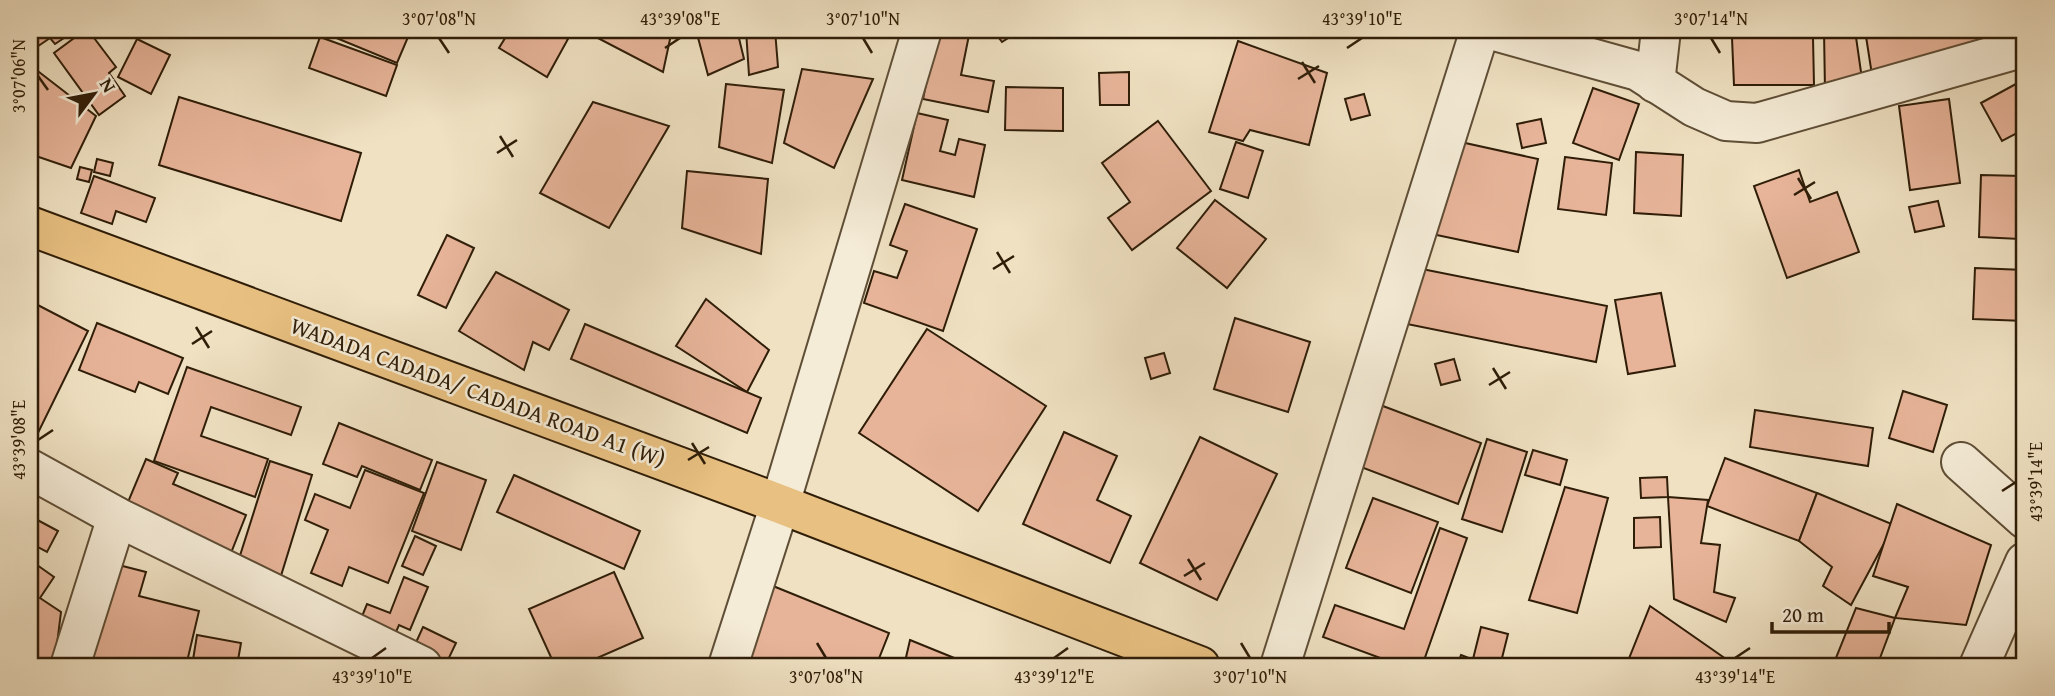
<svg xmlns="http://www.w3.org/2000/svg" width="2055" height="696" viewBox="0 0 2055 696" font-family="'Gentium Book Plus',serif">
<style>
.building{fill:#e7b499;stroke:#2f1d08;stroke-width:2}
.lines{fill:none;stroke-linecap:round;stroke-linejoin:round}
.street-casing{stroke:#5f4e36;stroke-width:42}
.primary-casing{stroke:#2f1d08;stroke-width:42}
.street{stroke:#f5ecd7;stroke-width:38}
.primary{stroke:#e8c081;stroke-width:38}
.ticks{fill:none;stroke:#2f1d08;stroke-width:2.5}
.labels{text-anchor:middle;stroke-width:5;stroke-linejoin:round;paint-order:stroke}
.street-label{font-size:23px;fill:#2f1d08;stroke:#f5ecd7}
.neatline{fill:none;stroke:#2f1d08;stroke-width:2.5}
.ticks-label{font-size:18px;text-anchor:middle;fill:#2f1d08}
</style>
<rect width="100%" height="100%" fill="#efe1c2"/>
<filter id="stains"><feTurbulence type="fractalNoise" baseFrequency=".00286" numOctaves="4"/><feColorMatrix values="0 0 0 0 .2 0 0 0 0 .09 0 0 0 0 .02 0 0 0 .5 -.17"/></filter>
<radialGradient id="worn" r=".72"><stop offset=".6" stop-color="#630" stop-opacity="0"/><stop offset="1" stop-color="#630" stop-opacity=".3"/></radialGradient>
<g class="building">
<polygon points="30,30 76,30 55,44 50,38 31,51"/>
<polygon points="85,30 88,30 116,67 109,73 125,96 99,115 54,53"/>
<polygon points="317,30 411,30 397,63"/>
<polygon points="510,30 551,30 568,39 547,77 499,48"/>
<polygon points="594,30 672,30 663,72 592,35"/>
<polygon points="696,30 737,30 744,59 708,75"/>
<polygon points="746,30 775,30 778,67 749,75"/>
<polygon points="937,30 970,30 961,75 994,81 988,112 923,99"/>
<polygon points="993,30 1021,30 1002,42"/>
<polygon points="1232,30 1305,30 1304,37"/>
<polygon points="1824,30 1855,30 1862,79 1825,91"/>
<polygon points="1865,30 2011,30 1872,75"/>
<polygon points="320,37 397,65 386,96 309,68"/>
<polygon points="1732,38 1813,38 1814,85 1734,85"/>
<polygon points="137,39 170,55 151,94 118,77"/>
<polygon points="1238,41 1327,73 1309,145 1250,130 1243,141 1209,132"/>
<polygon points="30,65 96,116 71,168 30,154"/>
<polygon points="802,69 873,79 834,168 784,143"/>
<polygon points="1129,72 1129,105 1100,105 1099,73"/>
<polygon points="2025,79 2025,129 2002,141 1981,103"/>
<polygon points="726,84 784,90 772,163 719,147"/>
<polygon points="1006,87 1063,88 1063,131 1005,130"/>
<polygon points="1593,88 1639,104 1619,160 1573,143"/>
<polygon points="1364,94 1370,115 1351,120 1345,99"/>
<polygon points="179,97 361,153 341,221 159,165"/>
<polygon points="1949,99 1960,183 1910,190 1899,106"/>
<polygon points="593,102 669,126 609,228 540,193"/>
<polygon points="917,113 948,120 940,151 955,155 959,139 985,145 974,197 902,180"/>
<polygon points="1541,119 1546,143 1522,148 1517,124"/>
<polygon points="1158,121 1211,191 1132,250 1108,218 1130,202 1102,163"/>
<polygon points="1447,139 1538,159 1518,252 1427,233"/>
<polygon points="1236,142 1263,151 1248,198 1220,189"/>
<polygon points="1636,152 1683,155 1681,216 1634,213"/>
<polygon points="1565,157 1612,163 1606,215 1558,209"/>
<polygon points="97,159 113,163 110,176 94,172"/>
<polygon points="80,167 92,170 89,182 77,179"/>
<polygon points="1799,170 1810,202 1837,192 1859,252 1787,278 1754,186"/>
<polygon points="687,171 768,179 761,254 682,228"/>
<polygon points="1981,175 2022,176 2020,239 1979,237"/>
<polygon points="94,176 155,198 146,222 116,211 112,224 81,213"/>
<polygon points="1215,200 1266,239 1227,288 1177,248"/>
<polygon points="1938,201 1944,226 1915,232 1909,207"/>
<polygon points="905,204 977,229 943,331 864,303 874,271 897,278 907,251 890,245"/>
<polygon points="447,235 474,248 446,308 418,295"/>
<polygon points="1412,267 1607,306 1596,362 1402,323"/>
<polygon points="1975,268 2025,270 2025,321 1973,319"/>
<polygon points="496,272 569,310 549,350 533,342 524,370 459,331"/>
<polygon points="1661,293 1675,366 1628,374 1615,300"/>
<polygon points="706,299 769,350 747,392 676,346"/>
<polygon points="30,301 88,331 33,443 30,441"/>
<polygon points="1235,318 1310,342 1288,412 1214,389"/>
<polygon points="97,323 183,358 168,394 139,382 135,392 79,370"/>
<polygon points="585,324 761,398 747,433 571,359"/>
<polygon points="927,329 1046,406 978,511 859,433"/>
<polygon points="1164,353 1170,373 1151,379 1145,358"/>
<polygon points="1454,359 1460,380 1441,385 1435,364"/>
<polygon points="187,367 301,407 291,435 211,407 201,436 268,459 255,497 154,461"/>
<polygon points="1903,391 1947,405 1933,452 1889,438"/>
<polygon points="1375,403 1481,443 1458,504 1353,464"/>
<polygon points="1755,410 1873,428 1868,466 1750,447"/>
<polygon points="339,423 432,460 420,490 362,466 357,477 323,464"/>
<polygon points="1064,432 1117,456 1097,500 1131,516 1110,563 1023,524"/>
<polygon points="1200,437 1277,474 1217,600 1140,563"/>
<polygon points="1487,439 1527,452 1502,532 1462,519"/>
<polygon points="1533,450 1567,460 1560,485 1525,475"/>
<polygon points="1725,458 1817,493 1799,541 1707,506"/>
<polygon points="146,459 178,473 173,484 246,515 229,558 123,514"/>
<polygon points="270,461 312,475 280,579 237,565"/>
<polygon points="437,462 486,480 461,550 412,531"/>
<polygon points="365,470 424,493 388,583 349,567 342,586 311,573 328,530 305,520 315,494 350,508"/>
<polygon points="514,475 640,531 624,569 497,512"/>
<polygon points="1667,477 1668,497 1641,498 1640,478"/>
<polygon points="1565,487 1608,498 1577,613 1529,600"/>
<polygon points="1817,493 1894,525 1851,605 1823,586 1832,567 1799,541"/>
<polygon points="1668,497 1708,500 1701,543 1720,545 1714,592 1735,598 1726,622 1674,599"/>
<polygon points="1373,498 1438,522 1411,593 1346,568"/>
<polygon points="1897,504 1991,545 1966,625 1895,618 1908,587 1873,576"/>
<polygon points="30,516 58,531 47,552 30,543"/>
<polygon points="1660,517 1661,547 1634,548 1634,518"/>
<polygon points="1440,528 1467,538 1422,666 1402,666 1323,637 1335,605 1404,629"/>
<polygon points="415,536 436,546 423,575 402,566"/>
<polygon points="30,560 54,577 40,598 61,612 56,652 46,666 30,666"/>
<polygon points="107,562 146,572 139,596 199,611 186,666 82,666"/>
<polygon points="614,572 643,638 579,666 555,666 529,609"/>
<polygon points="404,577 428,587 410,630 399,625 392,641 358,626 367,604 390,613"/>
<polygon points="773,586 889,633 876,666 771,666 746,656"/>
<polygon points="1650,606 1736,666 1626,666"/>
<polygon points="1856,608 1895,618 1877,666 1858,666 1836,658"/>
<polygon points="423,627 456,643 446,664 413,649"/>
<polygon points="1481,627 1508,634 1500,666 1473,659"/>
<polygon points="197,635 241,643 237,666 192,666"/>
<polygon points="910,640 974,666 904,666"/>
<polygon points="1461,655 1489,666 1457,666"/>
</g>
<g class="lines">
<g class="street-casing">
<g id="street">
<polyline points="1491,30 1638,71 1694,107 1726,121 1757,123 2025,47"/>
<polyline points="1655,83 1661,30"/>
<polyline points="1961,462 2025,519"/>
<polyline points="30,469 117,517 422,666"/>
<polyline points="70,666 117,517"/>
<polyline points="728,666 780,504 922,30"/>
<polyline points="1280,666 1480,30"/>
<polyline points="1979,666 2025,562"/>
</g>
</g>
<g class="primary-casing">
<polyline id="primary" points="30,226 780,504 1200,666"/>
</g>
<use href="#street" class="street"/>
<use href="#primary" class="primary"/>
</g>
<path class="ticks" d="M439 38 449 53M863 38 872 53M1711 38 1720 53M665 48 680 38M1347 48 1362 38M1302 62 1315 83M38 76 48 90M1298 79 1319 66M500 136 513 157M497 153 517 140M1798 178 1811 199M1794 195 1815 182M997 252 1010 273M993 269 1014 256M196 327 209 348M192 344 212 331M1493 368 1506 389M1489 385 1510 372M38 440 53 430M692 443 705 464M688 460 709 447M2002 491 2016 482M1188 559 1201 580M1184 576 1205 563M817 643 826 658M1241 643 1250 658M372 658 386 648M1054 658 1068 648M1735 658 1750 648"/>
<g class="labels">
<g class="street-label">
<text transform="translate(478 392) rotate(20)" y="8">WADADA CADADA/ CADADA ROAD A1 (W)</text>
</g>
</g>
<rect width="2055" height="696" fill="none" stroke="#efe1c2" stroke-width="77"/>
<g transform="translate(94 94) rotate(58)" stroke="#f5ecd7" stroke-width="5" paint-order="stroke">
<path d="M0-5L12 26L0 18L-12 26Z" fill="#2f1d08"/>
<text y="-10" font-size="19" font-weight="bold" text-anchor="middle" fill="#2f1d08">N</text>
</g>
<path d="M1772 622v10h117v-10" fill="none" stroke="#2f1d08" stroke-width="3.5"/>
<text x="1782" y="622" font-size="21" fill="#2f1d08" stroke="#f5ecd7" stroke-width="5" paint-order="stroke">20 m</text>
<rect x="38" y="38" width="1978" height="620" class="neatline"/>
<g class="ticks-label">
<text x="439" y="25">3°07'08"N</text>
<text x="680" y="25">43°39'08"E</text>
<text x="863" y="25">3°07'10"N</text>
<text x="1362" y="25">43°39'10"E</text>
<text x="1711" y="25">3°07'14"N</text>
<text transform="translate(19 76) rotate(-90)" y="6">3°07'06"N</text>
<text transform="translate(19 440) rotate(-90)" y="6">43°39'08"E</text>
<text transform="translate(2036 482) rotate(-90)" y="6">43°39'14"E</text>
<text x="372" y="683">43°39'10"E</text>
<text x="826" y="683">3°07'08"N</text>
<text x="1054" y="683">43°39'12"E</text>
<text x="1250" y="683">3°07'10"N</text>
<text x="1735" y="683">43°39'14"E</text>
</g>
<rect width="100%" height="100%" filter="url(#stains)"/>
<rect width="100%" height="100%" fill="url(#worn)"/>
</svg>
